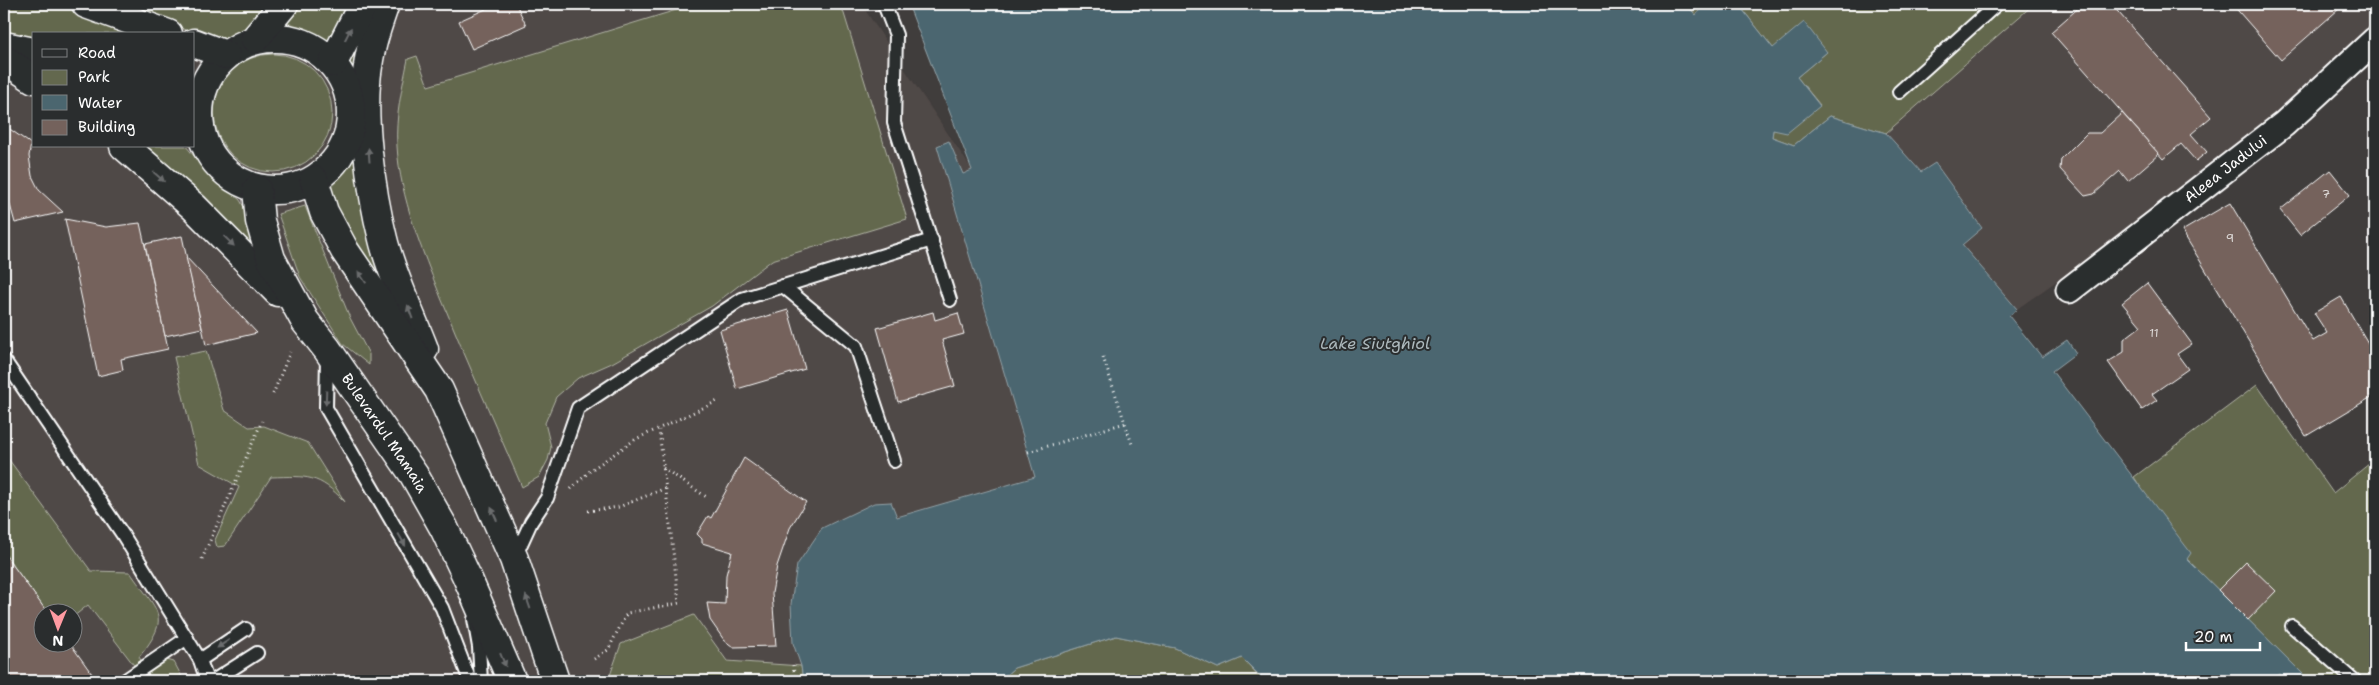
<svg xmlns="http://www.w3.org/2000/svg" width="2379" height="685" viewBox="0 0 2379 685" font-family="'Shantell Sans',sans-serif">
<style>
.built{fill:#504846;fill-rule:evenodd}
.green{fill:#63684e;stroke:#b1b4a6}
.water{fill:#4b666f;stroke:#93a3a9}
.building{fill:#74625c;stroke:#fff}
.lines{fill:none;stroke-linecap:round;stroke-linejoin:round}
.lane-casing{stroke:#fff;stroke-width:16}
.street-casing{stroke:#fff;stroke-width:29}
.secondary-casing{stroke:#fff;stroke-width:31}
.path{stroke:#fff;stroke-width:3;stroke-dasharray:1 4;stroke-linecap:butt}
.lane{stroke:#2a2d2e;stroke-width:12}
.street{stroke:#2a2d2e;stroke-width:25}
.secondary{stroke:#2a2d2e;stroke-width:28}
.oneway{fill:#6a6c6d}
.labels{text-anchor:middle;stroke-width:4;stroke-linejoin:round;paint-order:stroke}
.number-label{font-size:12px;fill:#dcd8d6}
.street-label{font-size:15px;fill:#fff;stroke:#2a2d2e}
.water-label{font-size:16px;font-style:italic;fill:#aebabe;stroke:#2a2d2e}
</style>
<rect width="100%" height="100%" fill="#403d3c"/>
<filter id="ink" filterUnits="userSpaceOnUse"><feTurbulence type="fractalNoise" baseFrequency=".02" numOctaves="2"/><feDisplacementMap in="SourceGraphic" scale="10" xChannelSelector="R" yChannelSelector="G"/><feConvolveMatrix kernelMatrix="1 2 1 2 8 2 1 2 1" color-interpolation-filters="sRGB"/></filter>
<g filter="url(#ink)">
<g class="built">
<path d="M4 4H861L973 171 963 174 937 146 1035 477 897 517 797 565 791 604 793 643 801 666 803 681H4ZM34 34H194V146H34ZM42 612H72V642H42Z"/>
<polygon points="2034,4 2375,4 2375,22 2234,156 2017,309 1961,245 1982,227 1935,163 1921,172 1886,133"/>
</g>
<g class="green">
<polygon points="4,4 58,4 142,34 34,34 34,44 4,38"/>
<polygon points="141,4 275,4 245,30 224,43 118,7"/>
<path d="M298 4H345L331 45C311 35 293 29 270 30Z"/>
<path d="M696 4H841L907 219 772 260 712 306 612 363 578 378 556 397 545 423 551 447 548 460 539 477 522 487C495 424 467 362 441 298 422 250 400 198 397 146 395 116 402 89 408 59L417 56 428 86Z"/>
<polygon points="1692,4 1705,4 1696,15 1689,7"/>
<polygon points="1738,4 2034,4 1886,133 1830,116 1794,145 1772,137 1773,130 1820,105 1797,77 1827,52 1773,48"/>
<polygon points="359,26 363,59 415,344 360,257 325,185 352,149 357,115 345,61"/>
<circle cx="273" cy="113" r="59"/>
<polygon points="145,146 186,146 206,171 240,200 246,211 260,263 214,206"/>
<polygon points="305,206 350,318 369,354 369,365 343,344 300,277 278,214"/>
<path d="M4 281C9 294 10 301 4 314Z"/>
<path d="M206 351 224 410 249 427 264 426 308 443 345 502C318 474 308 476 271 477L225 546 217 547 215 540 239 487 199 464 174 357Z"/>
<polygon points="2257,385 2333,493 2375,459 2375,681 2303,681 2306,677 2187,559 2134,477"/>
<path d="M4 453 91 571 130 572C157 612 173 615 139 657L148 671 167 660 174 662 184 681H146L88 605 73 617 72 612H47L4 553Z"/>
<polygon points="694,615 727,661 801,666 803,681 608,681 621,644"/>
<polygon points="1116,636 1175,648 1218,668 1242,658 1264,681 999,681 1014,668"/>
</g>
<polygon class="water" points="908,4 1692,4 1689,8 1696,15 1705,4 1738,4 1773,48 1804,22 1827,52 1797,77 1820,106 1787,133 1773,130 1772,137 1794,145 1830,116 1886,133 1921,172 1935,163 1982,228 1962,245 2017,309 2009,316 2042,357 2067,340 2076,353 2052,371 2191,553 2187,559 2306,677 2303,681 2289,681 2279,674 2273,678 2276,681 1265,681 1242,658 1218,668 1175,648 1116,636 1014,668 999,681 803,681 801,666 793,643 791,604 797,565 822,528 874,503 891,502 897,517 1035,477 937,146 949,141 963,174 972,170"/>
<g class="building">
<polygon points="497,4 516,4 526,25 472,49 459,21"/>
<polygon points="2083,4 2111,4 2211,117 2191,134 2207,152 2196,161 2181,144 2163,159 2051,32"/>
<polygon points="2232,4 2334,4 2339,9 2281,60"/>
<polygon points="2122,113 2159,154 2128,181 2120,171 2094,194 2085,196 2060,169 2061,159 2087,133 2100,133"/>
<polygon points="4,125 31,144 29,156 32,176 39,190 63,212 15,223 4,183"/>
<polygon points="2330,170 2350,195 2300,235 2280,210"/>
<polygon points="2230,203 2313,341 2327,333 2314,313 2341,297 2375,355 2375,395 2306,436 2182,231"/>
<polygon points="65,219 106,227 140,223 168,349 121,359 123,370 98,376"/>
<polygon points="182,236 202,328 165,336 145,244"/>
<polygon points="186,257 257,333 206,345"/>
<polygon points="2147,283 2192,344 2177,354 2188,369 2152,394 2157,400 2142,410 2108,362 2124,352 2124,339 2141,326 2122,303"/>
<polygon points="788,310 805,369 737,389 720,330"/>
<polygon points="933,312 935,320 958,313 964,334 942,340 955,386 898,402 877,328"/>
<polygon points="744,458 806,502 790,528 777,566 772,593 776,646 733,647 724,640 710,620 707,603 725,604 726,575 732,552 702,543 702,539 697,534 708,516 711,518"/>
<polygon points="4,553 47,612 42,612 42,642 69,642 97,681 4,681 4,605 7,603 4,599"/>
<polygon points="2246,562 2276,591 2248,620 2218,590"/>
</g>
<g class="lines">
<g class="lane-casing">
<g id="lane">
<polyline points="884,4 896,35 894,123 950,300"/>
<polyline points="1899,92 1997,4"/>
<polyline points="783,286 856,346 894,461"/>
<polyline points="327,357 326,408 442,608 470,681"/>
<polyline points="4,360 123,535 200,660 207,681"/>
<polyline points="515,557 531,522 547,498 578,408 742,299 932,240"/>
<polyline points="474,619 479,647 481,681"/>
<polyline points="2292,626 2355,681"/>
<polyline points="200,660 246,629"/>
<polyline points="124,681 187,638"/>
<polyline points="213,681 257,653"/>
</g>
</g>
<g class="street-casing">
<g id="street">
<path id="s1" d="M2069 290 2284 124 2375 40"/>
</g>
</g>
<g class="secondary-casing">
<g id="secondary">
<polyline points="86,4 168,34"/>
<path d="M385 4C378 24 371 44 368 66 360 113 371 192 383 239 391 273 411 315 424 349"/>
<circle cx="275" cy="114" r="76"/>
<polyline points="255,39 284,4"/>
<polyline points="194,43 226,55"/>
<polyline points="4,46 34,52"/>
<polyline points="4,59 34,79"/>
<polyline points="333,63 363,4"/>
<polyline points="124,146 194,207 278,292"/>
<polyline points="314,180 324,212 345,251 439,390 514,559 555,681"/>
<path id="s2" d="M257 189 260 221 271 259 305 321 327 349 414 475 444 528 467 577 512 681"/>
</g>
</g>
<g class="path">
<polyline points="4,220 5,226"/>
<polyline points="1103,357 1132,444"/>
<polyline points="273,394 290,352"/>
<polyline points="1028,452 1125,423"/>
<polyline points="663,468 708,498"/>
<polyline points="571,489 591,470 636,439 720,400"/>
<polyline points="588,511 619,507 666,488"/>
<polyline points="202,559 262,421"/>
<polyline points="594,659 608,650 627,613 679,603 659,430"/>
<polyline points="793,665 795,681"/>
</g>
<use href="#lane" class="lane"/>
<use href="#street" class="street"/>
<use href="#secondary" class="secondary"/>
</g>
<defs><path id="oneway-solid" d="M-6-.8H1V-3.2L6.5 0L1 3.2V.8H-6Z" transform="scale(1.25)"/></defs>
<g class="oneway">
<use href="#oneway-solid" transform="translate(348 34) rotate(-63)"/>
<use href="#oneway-solid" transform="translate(369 155) rotate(-94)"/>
<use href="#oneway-solid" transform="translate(159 177) rotate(41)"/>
<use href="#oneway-solid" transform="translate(229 241) rotate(44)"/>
<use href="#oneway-solid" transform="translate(362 277) rotate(-124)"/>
<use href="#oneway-solid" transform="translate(410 312) rotate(-110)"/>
<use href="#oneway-solid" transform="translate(326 398) rotate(92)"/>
<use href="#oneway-solid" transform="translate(494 514) rotate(-114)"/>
<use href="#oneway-solid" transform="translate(402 540) rotate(60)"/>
<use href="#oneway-solid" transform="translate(528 602) rotate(-109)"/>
<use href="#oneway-solid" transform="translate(223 644) rotate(146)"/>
<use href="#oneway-solid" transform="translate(503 660) rotate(67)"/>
</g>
</g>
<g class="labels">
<g class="number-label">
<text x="2326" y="198">7</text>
<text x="2230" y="242">9</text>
<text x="2154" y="337">11</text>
</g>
<g class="street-label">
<text dy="5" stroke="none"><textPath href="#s1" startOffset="198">Aleea Jadului</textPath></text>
<text dy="5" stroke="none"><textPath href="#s2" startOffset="280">Bulevardul Mamaia</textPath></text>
</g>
<g class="water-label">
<text x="1375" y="349">Lake Siutghiol</text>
</g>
</g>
<rect width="2379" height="685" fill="none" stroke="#2a2d2e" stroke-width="20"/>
<rect x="10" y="10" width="2359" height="665" fill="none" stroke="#fff" stroke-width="2" filter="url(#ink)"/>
<rect x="32" y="32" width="162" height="115" fill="#2a2d2e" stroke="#7f8182"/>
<rect x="42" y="49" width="25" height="8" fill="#2a2d2e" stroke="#7f8182"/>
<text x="78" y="58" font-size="15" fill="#ffffff">Road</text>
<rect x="42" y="70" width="25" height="15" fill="#63684e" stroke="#7f8182"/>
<text x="78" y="82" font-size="15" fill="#ffffff">Park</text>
<rect x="42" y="95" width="25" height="15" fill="#4b666f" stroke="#7f8182"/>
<text x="78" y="108" font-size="15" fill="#ffffff">Water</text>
<rect x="42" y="120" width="25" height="15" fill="#74625c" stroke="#7f8182"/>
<text x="78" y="132" font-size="15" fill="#ffffff">Building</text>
<g transform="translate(58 628) rotate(181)"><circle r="24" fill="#2a2d2e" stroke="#7f8182"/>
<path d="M0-4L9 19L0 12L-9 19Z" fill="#ff9aa2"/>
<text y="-8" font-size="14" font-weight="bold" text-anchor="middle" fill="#ffffff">N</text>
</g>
<path d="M2186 642v8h74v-8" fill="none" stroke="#ffffff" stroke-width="2.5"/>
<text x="2194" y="642" font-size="15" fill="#ffffff" stroke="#2a2d2e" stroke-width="4" paint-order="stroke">20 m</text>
</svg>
